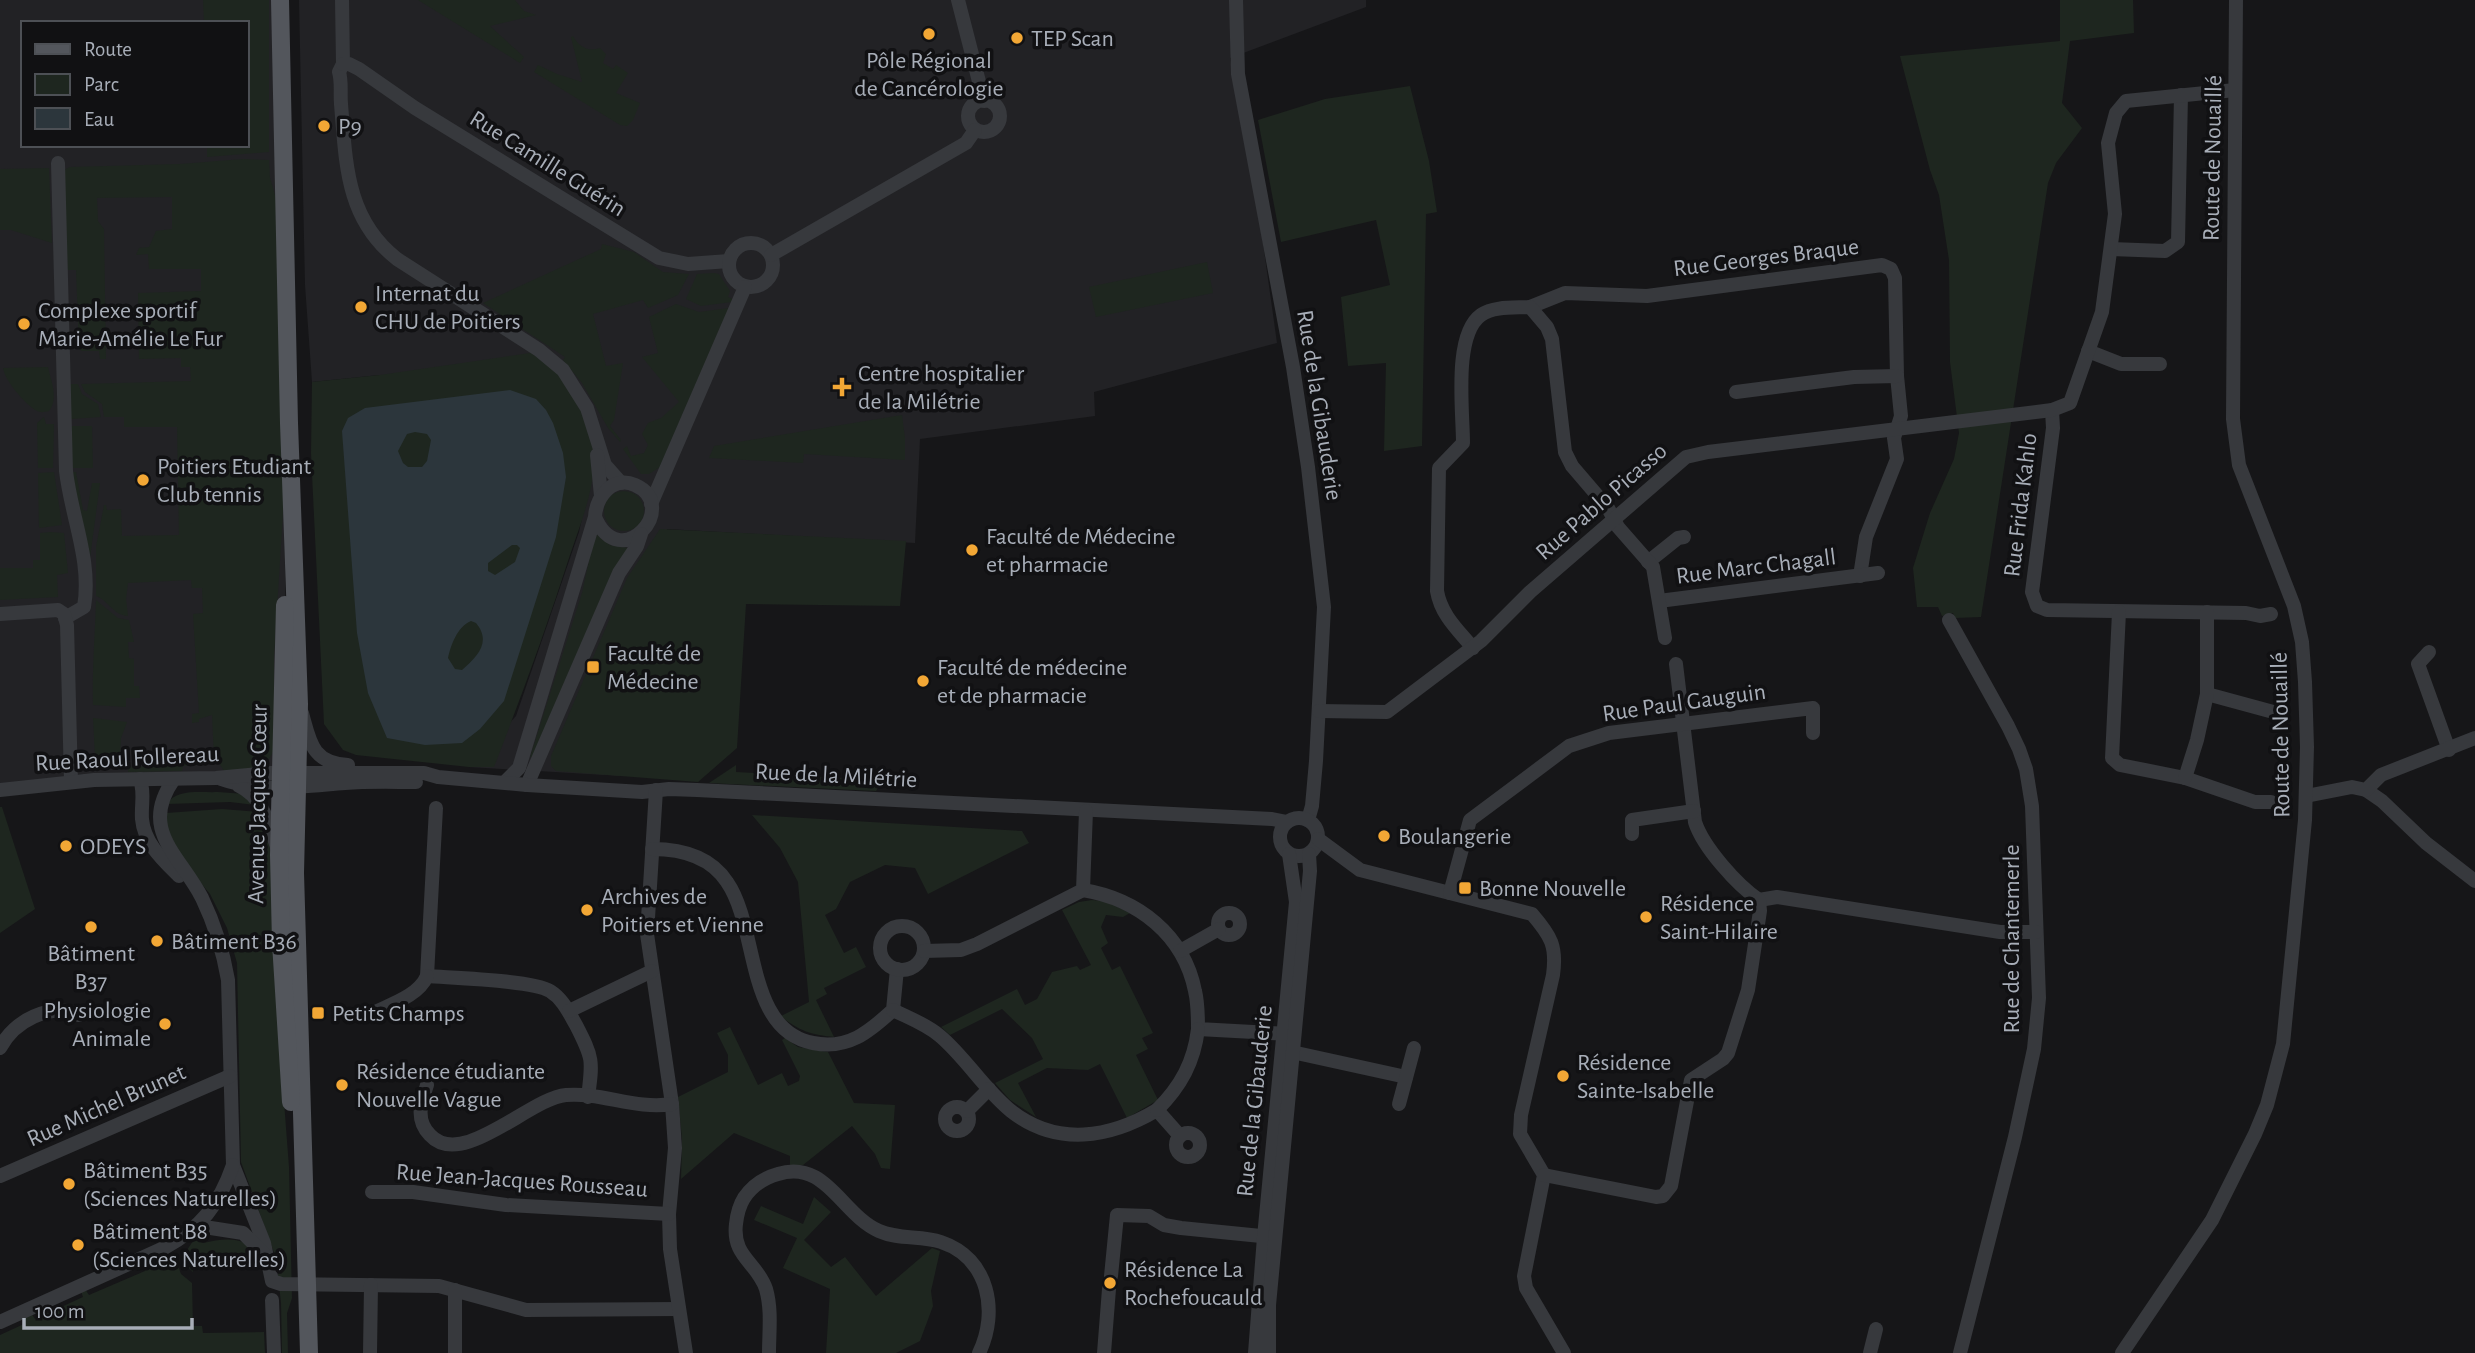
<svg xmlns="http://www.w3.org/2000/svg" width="2475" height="1353" viewBox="0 0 2475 1353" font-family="'Alegreya Sans',sans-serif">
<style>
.built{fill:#222225;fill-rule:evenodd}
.green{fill:#1e261f}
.water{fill:#2c363c;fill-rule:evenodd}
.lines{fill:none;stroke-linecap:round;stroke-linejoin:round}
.minor{stroke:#37393d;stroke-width:14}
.major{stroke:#53565c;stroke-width:18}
.poi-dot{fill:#f2a735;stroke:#111113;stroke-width:2.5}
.labels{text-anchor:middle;stroke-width:7;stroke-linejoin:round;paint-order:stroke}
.poi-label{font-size:24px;fill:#a8aeb8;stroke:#111113;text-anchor:start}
.street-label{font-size:24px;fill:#a8aeb8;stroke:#111113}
</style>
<rect width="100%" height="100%" fill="#161618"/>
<g class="built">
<path d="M0 0H275L281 170 287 768 239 772 84 774 0 785ZM23 23H247V145H23Z"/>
<polygon points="299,0 1366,0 1366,7 1230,58 1262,236 1277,343 1094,392 1095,416 920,439 915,543 667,529 623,776 469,767 516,716 579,532 594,462 380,375 312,382 305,285"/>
</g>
<g class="green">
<polygon points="203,0 269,0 269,152 207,157 207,145 247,145 247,23 204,23"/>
<polygon points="418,0 515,0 524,11 536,15 490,26 524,57 520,63"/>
<polygon points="2060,0 2133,0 2134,33 2070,41 2062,103 2082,128 2056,163 2048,183 1981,617 1955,618 1953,613 1942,616 1938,607 1917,607 1913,568 1930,513 1954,459 1959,433 1950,362 1949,260 1939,195 1930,170 1900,56 2060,41"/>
<path d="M573 36C579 47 588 52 600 48L606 54 603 63 613 69 616 65 628 73 616 93 640 103 633 120 627 126 620 125 534 72 538 65 557 74 582 82 571 37Z"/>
<polygon points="1410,86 1429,161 1437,212 1426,214 1422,446 1384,451 1386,363 1348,366 1341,297 1390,285 1376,220 1281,242 1258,120 1325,99"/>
<path d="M243 159 269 160 270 178 279 208 284 497 274 657V750C265 772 245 770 224 771L219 763 183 766 182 771 128 772V767L151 766 152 762 214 758 212 715 199 719V722L192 723V714L199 713 193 614 203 613 202 588H192L191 580 128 583 126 599 128 616C113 615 109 601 96 596V547L104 505H106L107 510 121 509 122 536 179 535 177 427H124V417H104L102 404 85 392 81 384 191 381 190 367H181V358L139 359 138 293 201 291V269H149L148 254 136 255 139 248 149 247 156 231 172 229V197L97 198 98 221 104 229 106 359H100L99 351H82L79 349 76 270H65L64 170 70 167 180 164Z"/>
<polygon points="49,168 52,243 11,230 0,230 0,169"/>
<polygon points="602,244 634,252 663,272 689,274 678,295 648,308 643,300 593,314 606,366 623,363 614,420 610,426 621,440 620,442 608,428 582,383 563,360 565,357 483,303 601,249"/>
<polygon points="1207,262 1213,293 1096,317 1089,287"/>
<polygon points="714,273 719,274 730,291 728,297 733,299 732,302 701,306 686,299 697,274"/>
<polygon points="676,304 699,312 729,308 660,467 649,474 641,474 623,449 627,446 631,456 644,453 648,445 642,434 648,423 661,418 679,402 642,357 658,353 649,317"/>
<path d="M537 352C570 378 595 419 594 462 593 494 580 525 570 555 547 627 521 697 494 767H469L356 755 343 750 324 724 311 453 312 382 380 375Z"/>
<path d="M48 367C51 381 59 399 49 411 44 412 41 413 37 411 25 404 5 381 3 368Z"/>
<polygon points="68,384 78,384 82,394 98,404 101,417 71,419"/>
<polygon points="902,415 905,438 905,460 804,454 803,463 709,458 714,446"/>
<polygon points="44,417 46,424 54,424 53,468 38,468 37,423"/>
<polygon points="72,426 92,426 93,468 70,468 70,427"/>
<polygon points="54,472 62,525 39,528 38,473"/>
<polygon points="73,472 76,472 83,510 87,511 92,483 100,483 90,558 73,487"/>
<circle cx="624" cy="511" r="20"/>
<polygon points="660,529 906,541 900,606 746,604 737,748 698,782 556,771 551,766 551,756 627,578"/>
<polygon points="50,532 64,533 68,573 57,575 58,597 0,600 0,568 33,568 33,560 40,560 40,533"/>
<polygon points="595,533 610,545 628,548 535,758 530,757 582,593"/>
<path d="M96 600 118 618 129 620 134 642H128L129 658 134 659V686H139L140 698H126V707L93 705C92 669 95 635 96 600Z"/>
<polygon points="93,718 127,722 121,738 120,757 95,757"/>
<polygon points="736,765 736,772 883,780 876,791 709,783"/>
<path d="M218 792 245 794 255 805 230 802 167 804C177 788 201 793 218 792Z"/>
<polygon points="0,807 2,807 35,909 0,933"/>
<polygon points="222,809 259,812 269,841 272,864 275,983 289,1167 292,1298 287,1313 288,1353 282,1353 281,1303 276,1258 241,1162 237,963 227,928 210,894 184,863 167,830 166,813"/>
<path d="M752 815 1022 831 1029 843 928 894 915 868 885 865 850 882 836 909 825 915 844 953 856 947 866 967 824 988 827 994 816 1000 834 1037C813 1035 798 1031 781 1016L809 1002 798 882 780 848Z"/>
<polygon points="1092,900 1105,901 1130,913 1123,917 1106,915 1101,927 1108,943 1101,948 1112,970 1120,966 1153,1033 1142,1038 1148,1049 1136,1055 1158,1100 1127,1118 1100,1064 1088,1070 1047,1068 1018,1083 1036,1117 1010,1100 995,1083 1043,1059 1032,1038 1002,1009 950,1035 941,1027 1017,989 1025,1005 1037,999 1052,972 1077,966 1080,970 1091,965 1062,910 1079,902"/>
<polygon points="730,1027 758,1085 782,1073 788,1086 799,1081 800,1076 782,1040 785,1038 798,1047 828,1052 854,1103 895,1105 890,1169 881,1168 875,1154 852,1126 803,1165 790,1165 790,1156 734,1133 681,1179 682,1139 678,1097 728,1072 728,1055 717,1033"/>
<polygon points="814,1197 831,1212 804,1240 831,1267 845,1257 876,1296 932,1248 940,1251 931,1291 933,1306 920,1341 896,1353 826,1353 830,1289 783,1268 797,1238 754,1220 761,1206 803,1224"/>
<path d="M195 1238 203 1243C225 1238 251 1234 259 1262L194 1264 193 1272 189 1268 187 1250Z"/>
<polygon points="165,1253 175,1257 181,1274 192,1283 193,1326 202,1326 203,1333 264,1332 265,1353 0,1353 0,1335 24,1324 21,1317 31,1313 35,1319 83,1297 81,1291 85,1289 89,1295 145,1271 142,1264 146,1262 149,1268 168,1260"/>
</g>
<path class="water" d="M510 390 536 399 546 410 553 423 563 453 566 477 556 537 504 701 480 729 462 743 425 745 387 738 368 693 357 633 342 431 348 418 365 408ZM415 432 427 434 431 440 427 461 422 467H408L403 463 398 451 407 434ZM512 545H517L520 548 515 562 495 575 488 571V563ZM471 621 476 623C492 642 477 657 462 670L455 669 448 658C451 645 457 627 471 621Z"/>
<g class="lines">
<g class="minor">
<path d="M342 0 343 64 339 72C342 82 340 93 341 104 346 164 346 219 397 259L539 350 563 370 587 408 605 465 621 483"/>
<polyline points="958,0 984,101"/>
<polyline points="1236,0 1238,74 1293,367 1308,467 1324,607 1316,761 1312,806 1308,820"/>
<polyline points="343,64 349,64 359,69 415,108 659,258 688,264 729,261"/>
<circle cx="984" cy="116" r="16"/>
<path d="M58 163 66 471C71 516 92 561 84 607L65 618"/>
<circle cx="751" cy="265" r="22"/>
<polyline points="2111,249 2165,251 2178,242 2181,95"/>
<polyline points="771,255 966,143 975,130"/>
<polyline points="1530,307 1565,293 1647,296 1882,265 1891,269 1895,278 1897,376 1901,416 1894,438 1897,459 1866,537 1860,576"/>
<polyline points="2088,351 2121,364 2160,364"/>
<polyline points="1736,392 1854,377 1897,376"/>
<polyline points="2052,410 2053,428 2032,592 2037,606 2047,610 2246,613 2260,616 2271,614"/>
<polyline points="597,455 601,496"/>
<polyline points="651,504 745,287"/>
<polyline points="1648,562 1678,538 1684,537"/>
<polyline points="1659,601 1878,573"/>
<polyline points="2119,612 2112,758 2120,765 2185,778 2255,802 2271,802"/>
<polyline points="0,614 58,610 64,614 67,625 71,781"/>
<polyline points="1949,620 2008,726 2019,749 2026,769 2032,806 2039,998 2034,1049 2015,1137 1960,1353"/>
<path d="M1473 648C1458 630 1441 615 1437 591L1439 468 1463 443C1463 411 1453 335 1481 315 1494 306 1515 308 1530 307L1547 327 1552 339 1565 452 1572 466 1608 508 1618 527 1653 567 1665 638"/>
<polyline points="2429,652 2418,664 2449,750"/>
<path d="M1676 664 1695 822C1703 847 1737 885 1759 900L1777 897 2000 932H2036"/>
<polyline points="2207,694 2277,713"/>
<polyline points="1319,711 1387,712 1481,641 1530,592 1686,457 1708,452 2052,410 2070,403 2102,312 2115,214 2108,143 2116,113 2126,101 2235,90"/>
<path d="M302 713C310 742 312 763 348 765"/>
<polyline points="2185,778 2197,740 2207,694 2207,612"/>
<path d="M140 779C145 793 141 804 142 819 144 843 163 860 179 876"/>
<path d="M174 779C138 830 180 855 202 898 215 925 223 951 228 980L233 1165 264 1243 272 1281 281 1284 439 1286 526 1310 679 1309"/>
<path d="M221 779C260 793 305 786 345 783 369 781 393 782 416 782"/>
<path d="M505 782 519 768 595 517C596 498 612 475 635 485 682 506 620 576 595 517"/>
<polyline points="527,785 619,573 637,546 641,534"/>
<path d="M239 786C263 797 269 825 277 847"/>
<polyline points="0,790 94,780 216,778 271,773 424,773 438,777 527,785 642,792 669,789 697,790 1272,819 1287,822"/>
<polyline points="656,790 647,934 672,1104 675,1148 669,1214 670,1249 686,1353"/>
<polyline points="2366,790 2382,801 2426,843 2475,881"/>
<polyline points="2306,796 2352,787 2366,790 2381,775 2475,738"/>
<path d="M436 808 427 976C453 978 532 980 550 991 563 999 569 1013 576 1025 593 1058 593 1060 588 1097"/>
<circle cx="1299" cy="837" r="19"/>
<polyline points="1632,834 1632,820 1694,811"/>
<path d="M1318 839 1360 870 1532 914C1551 936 1557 946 1553 975L1521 1115 1520 1134 1544 1175 1524 1276 1526 1288 1564 1353"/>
<path d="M652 849C681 849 710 856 727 882 759 928 745 1030 813 1043 848 1050 869 1032 893 1010L897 969"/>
<path d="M1083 890C1138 899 1184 935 1195 991 1198 1003 1198 1016 1198 1029L1290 1034"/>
<polyline points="1450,893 1470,820 1569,746 1609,733 1813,708 1813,733"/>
<circle cx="1229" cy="924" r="11"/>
<circle cx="902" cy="948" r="22"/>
<polyline points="924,951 961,950 977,944 1083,890 1086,811"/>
<polyline points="1180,951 1219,929"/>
<path d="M893 1010C909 1018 926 1024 940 1036 966 1058 984 1089 1011 1111 1057 1147 1110 1138 1157 1110L1180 1136"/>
<polyline points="569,1011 652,971"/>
<path d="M369 1015C388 1005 418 997 427 976"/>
<path d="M0 1048C14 1021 50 1002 79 1015"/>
<polyline points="1292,1052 1406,1077"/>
<path d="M427 1085C421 1103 415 1120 430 1135 462 1170 530 1098 566 1095 601 1092 636 1110 672 1104"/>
<polyline points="1399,1104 1414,1048"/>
<circle cx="957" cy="1119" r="12"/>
<path d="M1157 1110C1181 1086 1194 1062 1198 1029"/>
<polyline points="967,1111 989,1089"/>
<circle cx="1188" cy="1145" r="12"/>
<polyline points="1544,1175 1656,1197 1663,1196 1671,1186 1691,1080 1723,1059 1728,1053 1748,990 1760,911 1759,900"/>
<polyline points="0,1176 230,1076"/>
<polyline points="372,1192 413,1192 506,1205 669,1214"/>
<polyline points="198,1226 243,1233 264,1254"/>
<polyline points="1111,1276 1117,1215 1149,1216 1164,1225 1181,1228 1271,1237"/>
<polyline points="272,1300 274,1353"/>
<path d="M0 1322 164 1248C201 1228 219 1205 233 1165"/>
<polyline points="370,1353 371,1285"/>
<polyline points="455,1353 455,1290"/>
<path d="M769 1353C769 1332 772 1310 766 1289 757 1262 732 1257 736 1224 737 1215 739 1206 744 1198 752 1186 764 1178 778 1174 826 1159 841 1214 879 1231 899 1240 921 1235 941 1242 989 1258 999 1312 979 1353"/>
<polyline points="1104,1353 1109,1289"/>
<polyline points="1255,1353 1264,1237 1296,902 1289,854"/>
<polyline points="1269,1353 1269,1305 1310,871 1309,854"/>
<polyline points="1870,1353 1876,1329"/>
<polyline points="2122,1353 2212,1220 2255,1134 2267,1105 2283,1044 2305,820 2307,747 2305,682 2302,642 2294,606 2239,465 2233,419 2236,0"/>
</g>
<g class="major">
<polyline points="280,0 289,423 299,704 295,873 309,1353"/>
<polyline points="285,605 279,855 281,943 291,1102"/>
</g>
</g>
<g class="poi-dot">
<circle cx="929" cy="34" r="7"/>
<circle cx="1017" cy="38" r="7"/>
<circle cx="324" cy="126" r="7"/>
<circle cx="361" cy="307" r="7"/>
<circle cx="24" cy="324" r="7"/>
<path d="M838.5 376.5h7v7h7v7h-7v7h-7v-7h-7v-7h7z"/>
<circle cx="143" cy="480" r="7"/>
<circle cx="972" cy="550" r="7"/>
<rect x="586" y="660" width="14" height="14" rx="3.5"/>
<circle cx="923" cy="681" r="7"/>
<circle cx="1384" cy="836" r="7"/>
<circle cx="66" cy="846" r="7"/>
<rect x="1458" y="881" width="14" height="14" rx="3.5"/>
<circle cx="587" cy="910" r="7"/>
<circle cx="1646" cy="917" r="7"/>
<circle cx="91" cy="927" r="7"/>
<circle cx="157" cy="941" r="7"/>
<rect x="311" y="1006" width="14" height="14" rx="3.5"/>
<circle cx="165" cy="1024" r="7"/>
<circle cx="1563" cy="1076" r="7"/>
<circle cx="342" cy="1085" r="7"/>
<circle cx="69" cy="1184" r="7"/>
<circle cx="78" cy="1245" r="7"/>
<circle cx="1110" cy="1283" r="7"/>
</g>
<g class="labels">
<g class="poi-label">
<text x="1031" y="46">TEP Scan</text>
<text x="929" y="68" text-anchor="middle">Pôle Régional<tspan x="929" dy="28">de Cancérologie</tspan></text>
<text x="338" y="134">P9</text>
<text x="375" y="301">Internat du<tspan x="375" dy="28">CHU de Poitiers</tspan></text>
<text x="38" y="318">Complexe sportif<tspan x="38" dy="28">Marie-Amélie Le Fur</tspan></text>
<text x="858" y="381">Centre hospitalier<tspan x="858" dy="28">de la Milétrie</tspan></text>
<text x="157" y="474">Poitiers Etudiant<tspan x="157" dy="28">Club tennis</tspan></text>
<text x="986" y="544">Faculté de Médecine<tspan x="986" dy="28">et pharmacie</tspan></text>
<text x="607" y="661">Faculté de<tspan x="607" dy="28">Médecine</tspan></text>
<text x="937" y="675">Faculté de médecine<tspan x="937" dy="28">et de pharmacie</tspan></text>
<text x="1398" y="844">Boulangerie</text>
<text x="80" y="854">ODEYS</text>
<text x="1479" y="896">Bonne Nouvelle</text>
<text x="601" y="904">Archives de<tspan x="601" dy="28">Poitiers et Vienne</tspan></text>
<text x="1660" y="911">Résidence<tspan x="1660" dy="28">Saint-Hilaire</tspan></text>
<text x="171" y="949">Bâtiment B36</text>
<text x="91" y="961" text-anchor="middle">Bâtiment<tspan x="91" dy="28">B37</tspan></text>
<text x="151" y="1018" text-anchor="end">Physiologie<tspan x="151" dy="28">Animale</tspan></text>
<text x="332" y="1021">Petits Champs</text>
<text x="1577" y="1070">Résidence<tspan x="1577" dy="28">Sainte-Isabelle</tspan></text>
<text x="356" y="1079">Résidence étudiante<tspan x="356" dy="28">Nouvelle Vague</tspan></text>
<text x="83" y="1178">Bâtiment B35<tspan x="83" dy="28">(Sciences Naturelles)</tspan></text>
<text x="92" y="1239">Bâtiment B8<tspan x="92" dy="28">(Sciences Naturelles)</tspan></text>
<text x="1124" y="1277">Résidence La<tspan x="1124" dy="28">Rochefoucauld</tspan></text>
</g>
<g class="street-label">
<text transform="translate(2212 158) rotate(-89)" y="8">Route de Nouaillé</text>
<text transform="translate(548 163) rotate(32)" y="8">Rue Camille Guérin</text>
<text transform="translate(1766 257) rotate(-7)" y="8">Rue Georges Braque</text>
<text transform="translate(1320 405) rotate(81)" y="8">Rue de la Gibauderie</text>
<text transform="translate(1601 501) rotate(-41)" y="8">Rue Pablo Picasso</text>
<text transform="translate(2020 505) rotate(-83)" y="8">Rue Frida Kahlo</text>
<text transform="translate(1756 566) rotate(-7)" y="8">Rue Marc Chagall</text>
<text transform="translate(1684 702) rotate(-8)" y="8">Rue Paul Gauguin</text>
<text transform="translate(2280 735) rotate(-91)" y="8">Route de Nouaillé</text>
<text transform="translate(127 758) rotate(-3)" y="8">Rue Raoul Follereau</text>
<text transform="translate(836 775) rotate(3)" y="8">Rue de la Milétrie</text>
<text transform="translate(257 804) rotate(-89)" y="8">Avenue Jacques Cœur</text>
<text transform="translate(2011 939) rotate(-90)" y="8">Rue de Chantemerle</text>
<text transform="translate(1254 1101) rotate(-84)" y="8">Rue de la Gibauderie</text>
<text transform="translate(106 1105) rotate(-24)" y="8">Rue Michel Brunet</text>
<text transform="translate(522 1180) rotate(4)" y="8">Rue Jean-Jacques Rousseau</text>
</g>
</g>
<rect x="21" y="21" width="228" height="126" fill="#111113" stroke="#4d5055" stroke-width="2"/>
<rect x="35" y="44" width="35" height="10" fill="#53565c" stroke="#4d5055" stroke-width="2"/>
<text x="84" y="56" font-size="21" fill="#a8aeb8">Route</text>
<rect x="35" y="74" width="35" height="21" fill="#1e261f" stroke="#4d5055" stroke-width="2"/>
<text x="84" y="91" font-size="21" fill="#a8aeb8">Parc</text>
<rect x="35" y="108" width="35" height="21" fill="#2c363c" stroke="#4d5055" stroke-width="2"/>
<text x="84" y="126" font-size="21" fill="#a8aeb8">Eau</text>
<path d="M24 1318v10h168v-10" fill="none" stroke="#a8aeb8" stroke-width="3.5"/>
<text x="35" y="1318" font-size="21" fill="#a8aeb8" stroke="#111113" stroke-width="5" paint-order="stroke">100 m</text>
</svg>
